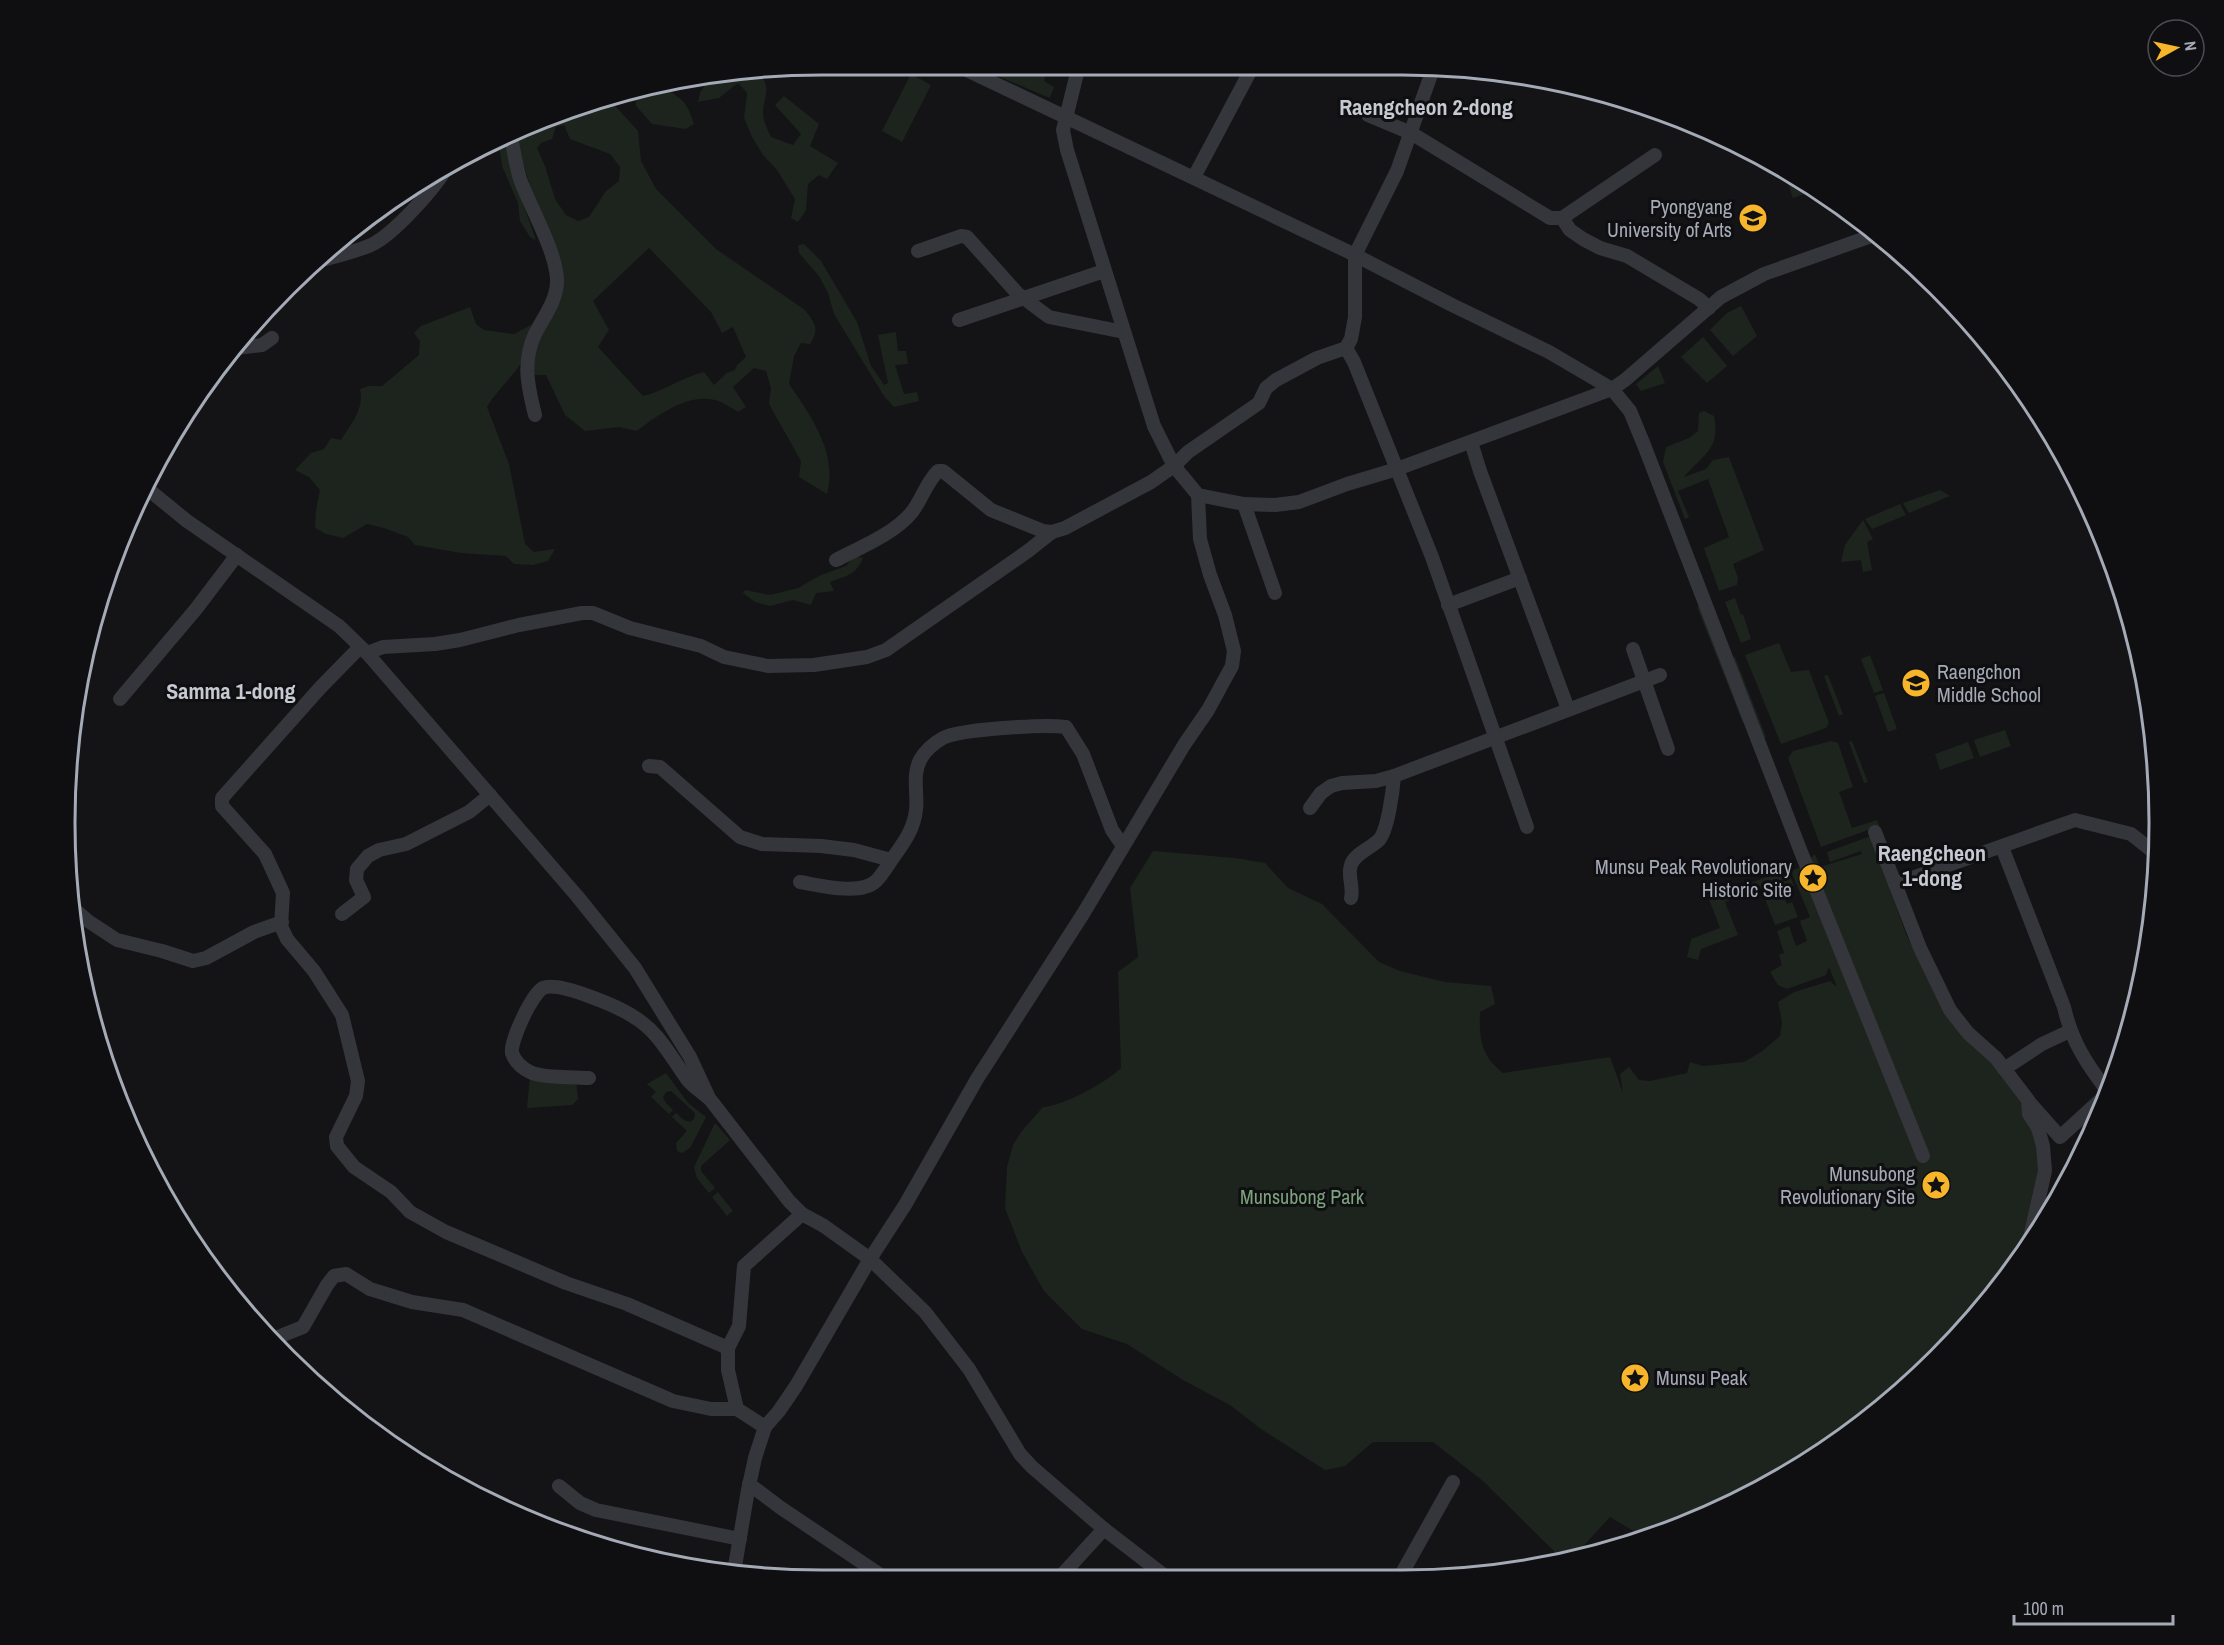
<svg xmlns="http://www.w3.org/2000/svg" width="2224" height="1645" viewBox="0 0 2224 1645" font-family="'Archivo Narrow',sans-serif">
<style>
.green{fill:#1c241d;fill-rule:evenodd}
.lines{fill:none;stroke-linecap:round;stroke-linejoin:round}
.minor{stroke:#35363b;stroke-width:14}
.labels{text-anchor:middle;stroke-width:6;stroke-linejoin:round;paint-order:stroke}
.poi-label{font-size:20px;fill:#a5aab7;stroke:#0f0f11;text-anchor:end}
.park-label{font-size:20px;fill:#7ca27e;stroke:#0f0f11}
.quarter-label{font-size:22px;font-weight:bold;fill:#c6c9d2;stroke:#0f0f11}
.rim{fill:none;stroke:#a5aab7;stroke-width:3}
</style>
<rect width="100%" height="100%" fill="#141416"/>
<g class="green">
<polygon points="981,65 1048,65 1044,81 1054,87 1050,98 986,71"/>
<path d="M759 73C773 90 763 96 763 114 763 121 768 130 771 137L793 145 801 134 775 105 784 96 819 124 810 146 838 163 827 179 819 175 808 184 806 210 798 222 791 218 795 199 777 170 763 155 752 137 744 118 747 93 738 83 719 98 698 102 700 93 708 80Z"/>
<polygon points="911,74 931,85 902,142 882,131"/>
<path d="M664 85C682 103 685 96 694 124L686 129 652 124 636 106 635 89Z"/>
<path d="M608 98 638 131 641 161 656 189 716 249 805 310C815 323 820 329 810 344L801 343 794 356 789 384C811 416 838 453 827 494L799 477 801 461 769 404 771 388 766 371 754 368 733 387 746 407 738 412C733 409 727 405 721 402 692 390 659 414 637 431L619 427 585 431 565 415 546 375H532L535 349 561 286 515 137ZM564 125 570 139 610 154 620 167 619 181 606 191 589 217 578 221 566 215 555 199 545 166 537 148 541 143 552 139 556 127ZM649 248 711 312 722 333 733 327 746 357 737 365 735 370 727 373 714 385 704 372C682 377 665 391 643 396L598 347 609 330 593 301Z"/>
<polygon points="507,140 512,173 536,240 530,237 520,221 518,203 502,166 499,143"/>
<polygon points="1784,171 1817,189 1793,198"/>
<polygon points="804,244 821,261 857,322 871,366 884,385 888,383 878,335 896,332 898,351 906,351 908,364 895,365 904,394 917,392 919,401 894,407 884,396 834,314 828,293 819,276 799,253 798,245"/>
<polygon points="1741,306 1757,336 1733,356 1710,330 1727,313"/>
<path d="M470 307 476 324 484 330 514 334 531 325C534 364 504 378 487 407L509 464 525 544 534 552 555 549 548 561 533 565 514 564 506 556 461 553 415 545 408 537 384 528 367 524 343 538 326 534 315 528 316 510 320 490 309 477 295 470 311 453 324 449 331 438 341 440C351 424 365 408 360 389L368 386H382L419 355 420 341 414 333 421 326Z"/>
<polygon points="1703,337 1727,366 1707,383 1681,357"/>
<polygon points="1658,366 1665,383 1641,391 1636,384"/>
<path d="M1704 411 1714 416C1721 449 1703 454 1684 477L1706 469 1713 460 1729 457 1764 550 1733 564 1738 578 1737 585 1719 591 1704 548 1729 537 1708 479 1678 491 1689 517 1685 519 1663 462 1666 447 1689 438 1698 431 1699 413Z"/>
<polygon points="1940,490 1950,496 1909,513 1903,503"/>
<polygon points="1900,504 1906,515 1872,529 1865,519"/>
<polygon points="1863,520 1873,539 1867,542 1872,570 1863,572 1861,560 1841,562 1845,545"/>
<path d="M854 556 863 558C856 575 846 576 830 582L834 591 816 593 811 605 793 600 770 606 755 602 743 593 745 590 770 595 798 588 821 575 846 566Z"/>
<polygon points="1735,598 1741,615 1743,614 1751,639 1741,643 1725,602"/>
<polygon points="1701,606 1746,721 1743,723 1697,607"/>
<polygon points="1779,643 1791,672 1809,670 1829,723 1826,728 1781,744 1745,655"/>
<polygon points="1870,655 1883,690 1874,693 1861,659"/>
<polygon points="1735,657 1766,737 1764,737 1733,658"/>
<polygon points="1828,675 1843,714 1839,716 1824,676"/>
<polygon points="1884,693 1897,729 1888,732 1875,696"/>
<polygon points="2005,730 2011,746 1980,757 1974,740"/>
<polygon points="1831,741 1838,743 1853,787 1839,792 1852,828 1877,820 1879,826 1821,847 1788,758 1793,751"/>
<polygon points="1852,741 1868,782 1864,783 1849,742"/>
<polygon points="1968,742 1974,758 1940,770 1935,754"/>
<path d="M1871 836 1906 934 1928 979 2043 1128 2037 1217 2022 1252 1971 1323 1863 1424 1691 1523 1642 1536 1610 1517 1576 1554 1561 1558 1483 1481 1433 1442H1373L1345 1466 1325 1470 1261 1429 1230 1405 1183 1380 1127 1344 1082 1329 1044 1291 1022 1252 1005 1208 1007 1167 1013 1145 1021 1132 1043 1107C1065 1105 1104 1084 1121 1068L1118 972 1138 957 1130 888 1153 851 1235 858 1265 863 1288 888 1322 904 1379 962 1400 971 1445 982 1491 986 1495 1004 1480 1012C1479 1039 1481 1056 1503 1073L1610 1057 1623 1093 1620 1074 1629 1067 1639 1080 1650 1081 1687 1073 1690 1062 1703 1066 1744 1062 1761 1052 1780 1036 1782 1022 1778 1002 1794 992 1830 981 1837 987 1829 967 1826 975 1787 989 1778 985 1770 972 1782 965 1779 955 1784 953 1777 931 1789 926 1796 946 1807 941 1800 921 1810 917 1791 871 1803 866 1815 854 1820 867 1862 854 1861 851 1830 862 1827 852Z"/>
<polygon points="1787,869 1794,886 1781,891 1787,904 1792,902 1798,917 1775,925 1761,888 1725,902 1738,935 1701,949 1698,960 1687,957 1691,939 1720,928 1709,899"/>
<polygon points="666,1073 688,1103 706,1117 690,1148 682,1153 677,1151 676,1143 687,1131 672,1117 676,1113 684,1120 690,1122 694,1119 695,1113 671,1091 666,1092 663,1097 665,1102 673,1110 669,1114 651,1097 656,1092 647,1084"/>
<polygon points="530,1076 576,1081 578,1099 572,1105 527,1108"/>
<polygon points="715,1123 730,1140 701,1166 701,1171 715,1188 709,1193 697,1178 694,1167"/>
<polygon points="718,1192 733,1211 727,1216 712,1197"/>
</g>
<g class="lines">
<g class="minor">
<polyline points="956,65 1349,252 1452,305 1549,352 1612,389 1630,411 1644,445 1801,852 1923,1156"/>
<polyline points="1079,65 1063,130 1067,150 1154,426 1174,466 1198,495 1244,504 1275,505 1299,502 1347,484 1397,469 1612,389 1625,380 1721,297 1764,274 1877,234"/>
<polyline points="1368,115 1411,133 1550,218 1562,218 1655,155"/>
<path d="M511 138C514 151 516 166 520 179 530 207 558 254 557 283 556 302 543 318 535 334 522 362 528 387 535 415"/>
<polyline points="1194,177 1253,66"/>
<polyline points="1562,218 1570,230 1583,239 1600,248 1627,256 1699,299 1709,308"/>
<polyline points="918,251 961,236 967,237 1017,293 1049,317 1124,332"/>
<path d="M322 260C334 257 359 250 371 245 393 235 433 190 446 169"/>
<polyline points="959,320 1104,271"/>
<polyline points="236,348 262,345 272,338"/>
<polyline points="1346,348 1354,362 1432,557 1527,827"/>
<polyline points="1471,442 1480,471 1568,709"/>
<polyline points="144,486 187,521 339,626 367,653 577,896 635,968 690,1057 709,1098 789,1201 802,1214 824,1226 870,1259 925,1312 969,1369 1020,1454 1032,1467 1104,1529 1165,1576"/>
<polyline points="1244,504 1275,593"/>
<path d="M836 560C861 547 894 534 912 512 922 499 926 483 938 471H943L991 510 1043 531 1052 532 1065 528 1151 482 1174 466 1188 452 1259 403 1266 388 1276 380 1317 358 1346 348 1351 339 1355 317V255L1397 171 1434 66"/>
<polyline points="1448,605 1520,578"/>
<polyline points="360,647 320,688 222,798 222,806 265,854 283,893 281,926 287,939 314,971 342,1015 358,1081 356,1096 336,1137 337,1146 354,1167 391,1192 410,1212 446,1232 566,1283 627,1304 728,1348"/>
<polyline points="1633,649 1668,749"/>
<polyline points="367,653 383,647 435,644 460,640 519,625 582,613 593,613 630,628 701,646 724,657 768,666 814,665 867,657 886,650 1028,551 1052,532"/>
<polyline points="120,699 196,609 237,555"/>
<polyline points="649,766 660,767 740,837 762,844 821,846 854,850 891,860"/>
<polyline points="1310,808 1321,793 1331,786 1342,783 1376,781 1394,776 1660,675"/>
<polyline points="1875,832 1920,948 1950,1010 1968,1033 1996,1058 2028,1100 2029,1114 2038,1128 2043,1146 2045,1171 2029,1242"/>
<path d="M2002 847 2064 1007C2072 1042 2086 1063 2108 1092"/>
<path d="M800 882C818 885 861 896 876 881 883 874 889 863 895 855 905 841 914 828 916 810 918 793 912 776 920 760 925 751 934 743 943 738 960 729 1046 724 1066 727L1083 754 1112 830 1123 846"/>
<polyline points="1895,884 2075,820 2131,834 2155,853"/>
<path d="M1351 898C1354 887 1347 875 1351 865 1354 854 1371 848 1379 840 1388 830 1393 790 1394 776"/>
<polyline points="74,909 88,921 117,940 162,951 193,961 206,958 254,932 282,922"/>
<polyline points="342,914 364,897 356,880 357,869 368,856 379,850 406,844 469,812 490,795"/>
<polyline points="2004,1069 2042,1044 2070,1031"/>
<path d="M589 1078C576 1077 540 1078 530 1072 522 1068 515 1062 512 1053 510 1041 532 994 543 988 559 981 619 1007 634 1017 659 1032 670 1056 687 1079 692 1086 701 1091 707 1097"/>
<polyline points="2029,1102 2060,1137 2107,1094"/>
<polyline points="273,1339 303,1327 327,1285 334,1276 346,1274 370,1289 412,1302 463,1310 673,1401 711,1409 737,1409"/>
<polyline points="765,1427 737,1409 728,1370 728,1348 739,1326 744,1266 802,1214"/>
<polyline points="749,1484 781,1508 885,1578"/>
<polyline points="559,1486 580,1503 596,1510 740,1539"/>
<polyline points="734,1572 748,1490 755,1458 765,1427 779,1411 796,1386 870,1259 905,1205 977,1079 1083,914 1184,745 1208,710 1232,666 1234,651 1225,615 1210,575 1200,539 1198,495"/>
<polyline points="1401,1575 1453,1482"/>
<polyline points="1060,1577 1104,1529"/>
</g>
</g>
<defs>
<g id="university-disc" transform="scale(1.5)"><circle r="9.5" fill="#f7b52b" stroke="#0f0f11"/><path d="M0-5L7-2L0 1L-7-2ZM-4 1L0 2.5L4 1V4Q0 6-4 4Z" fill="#111"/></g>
<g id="school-disc" transform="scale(1.5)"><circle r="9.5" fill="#f7b52b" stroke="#0f0f11"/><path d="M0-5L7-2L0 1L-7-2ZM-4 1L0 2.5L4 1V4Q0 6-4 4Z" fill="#111"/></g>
<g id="sight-disc" transform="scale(1.5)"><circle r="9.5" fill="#f7b52b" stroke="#0f0f11"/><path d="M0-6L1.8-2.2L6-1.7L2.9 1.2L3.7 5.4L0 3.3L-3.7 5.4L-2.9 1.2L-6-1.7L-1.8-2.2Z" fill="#111"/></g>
</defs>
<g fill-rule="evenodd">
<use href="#university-disc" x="1753" y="218"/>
<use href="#school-disc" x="1916" y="683"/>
<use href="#sight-disc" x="1813" y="878"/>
<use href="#sight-disc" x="1936" y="1185"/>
<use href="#sight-disc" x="1635" y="1378"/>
</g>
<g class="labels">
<g class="poi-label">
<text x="1732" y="214">Pyongyang<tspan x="1732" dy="23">University of Arts</tspan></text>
<text x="1937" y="679" text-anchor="start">Raengchon<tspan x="1937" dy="23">Middle School</tspan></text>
<text x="1792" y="874">Munsu Peak Revolutionary<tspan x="1792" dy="23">Historic Site</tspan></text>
<text x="1915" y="1181">Munsubong<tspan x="1915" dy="23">Revolutionary Site</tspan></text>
<text x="1656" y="1385" text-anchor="start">Munsu Peak</text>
</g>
<g class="park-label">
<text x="1302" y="1204">Munsubong Park</text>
</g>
<g class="quarter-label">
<text x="1426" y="115">Raengcheon 2-dong</text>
<text x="231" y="699">Samma 1-dong</text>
<text x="1932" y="861">Raengcheon<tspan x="1932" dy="25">1-dong</tspan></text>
</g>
</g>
<path d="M0 0H2224V1645H0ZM822 75H1402A747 747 0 0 1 2149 822V823A747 747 0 0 1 1402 1570H822A747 747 0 0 1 75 823V822A747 747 0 0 1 822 75Z" fill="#0f0f11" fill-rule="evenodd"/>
<path class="rim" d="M822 75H1402A747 747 0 0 1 2149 822V823A747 747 0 0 1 1402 1570H822A747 747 0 0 1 75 823V822A747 747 0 0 1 822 75Z"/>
<g transform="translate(2176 48) rotate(82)"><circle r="28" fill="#0f0f11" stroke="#4b4d53" stroke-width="1.5"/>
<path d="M0-4.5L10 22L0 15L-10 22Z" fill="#f7b52b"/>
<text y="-9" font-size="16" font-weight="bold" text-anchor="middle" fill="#a5aab7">N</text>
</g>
<path d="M2014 1615v9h159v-9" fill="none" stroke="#a5aab7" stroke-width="3"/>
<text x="2023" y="1615" font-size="18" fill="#a5aab7" stroke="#0f0f11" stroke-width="4.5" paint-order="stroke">100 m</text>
</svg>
